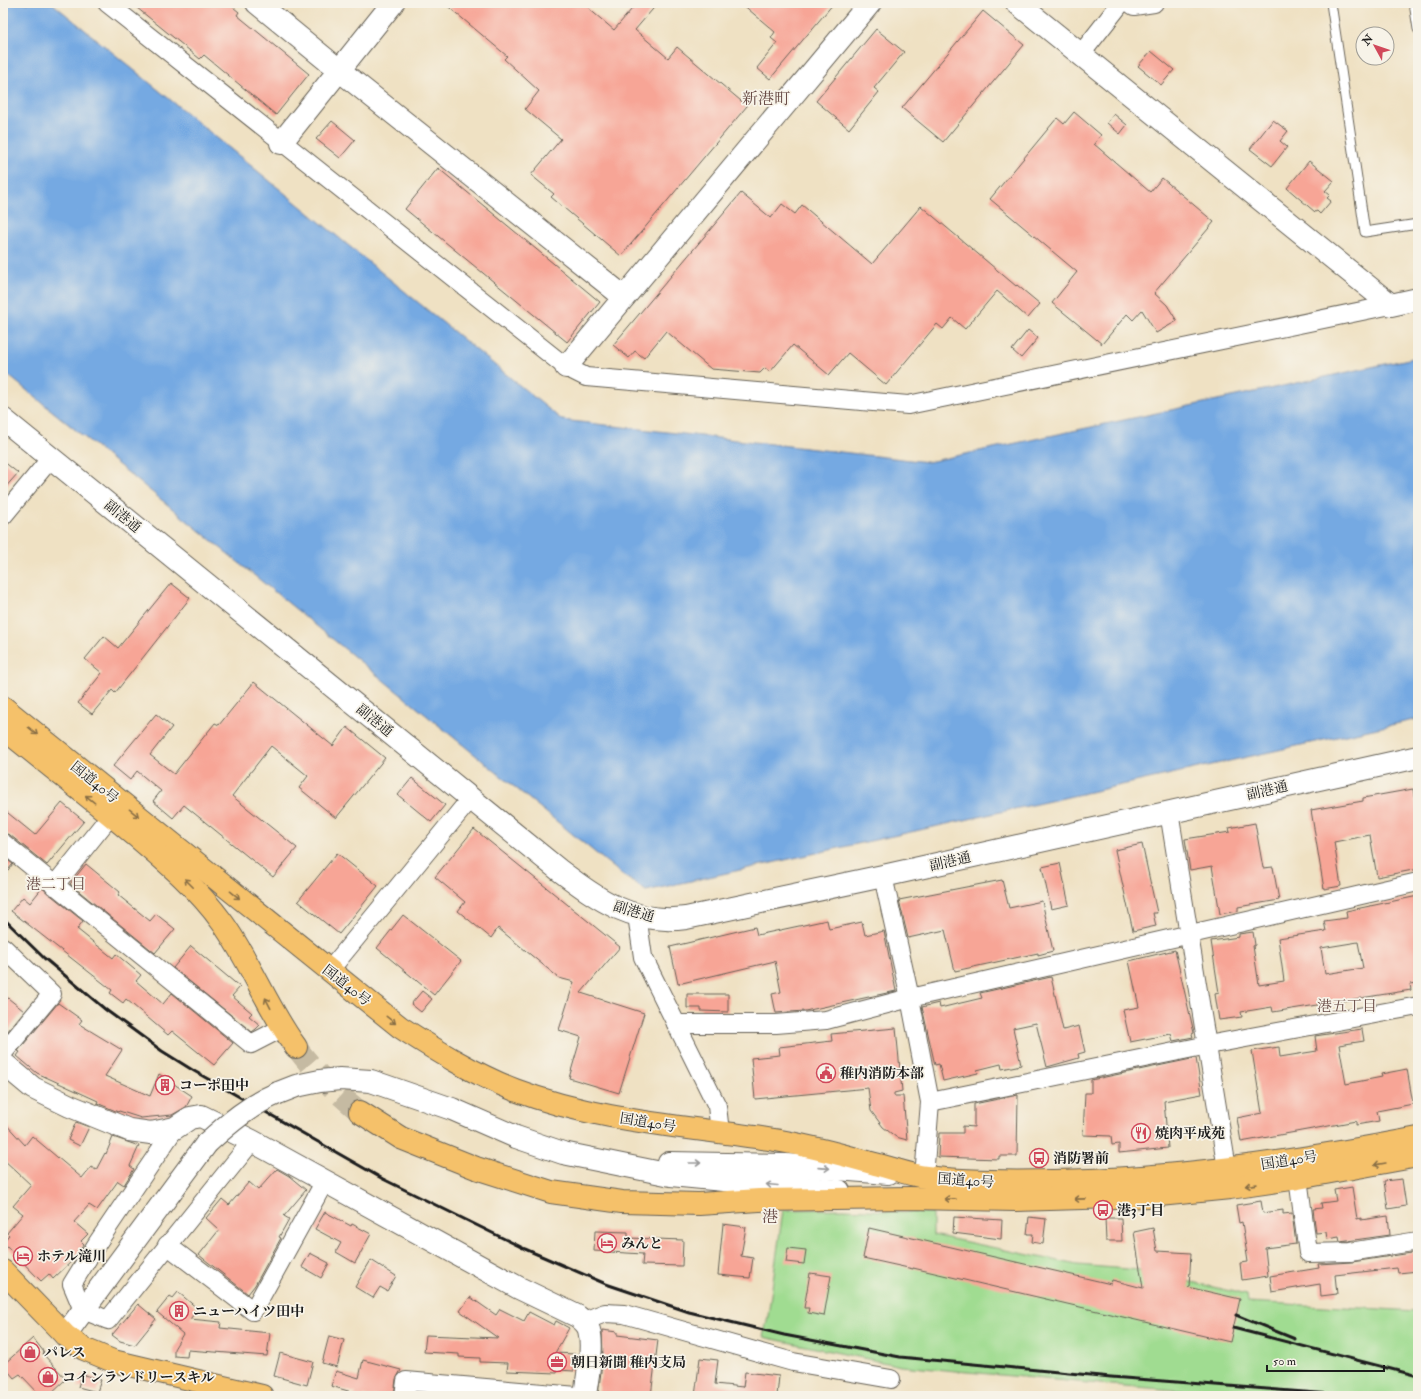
<svg xmlns="http://www.w3.org/2000/svg" width="1421" height="1399" viewBox="0 0 1421 1399" font-family="'IM FELL Double Pica','Noto Serif JP',serif">
<style>
.green{fill:#a0dc91;stroke:#5e7c56}
.water{fill:#75a9e2;stroke:#48627f}
.building{fill:#f7a596;fill-rule:evenodd}
.lines{fill:none;stroke-linecap:round;stroke-linejoin:round}
.trunk-tunnel{stroke:#c5baa2;stroke-width:22;stroke-dasharray:22 11;stroke-linecap:butt}
.service-casing{stroke:#666156;stroke-width:11}
.minor-casing{stroke:#666156;stroke-width:20}
.tertiary-casing{stroke:#666156;stroke-width:24}
.primary-casing{stroke:#666156;stroke-width:24}
.trunk-casing{stroke:#666156;stroke-width:24}
.service{stroke:#fff;stroke-width:9}
.minor{stroke:#fff;stroke-width:18}
.tertiary{stroke:#fff;stroke-width:22}
.primary{stroke:#f5c16b;stroke-width:22}
.trunk{stroke:#f5c16b;stroke-width:22}
.rail{stroke:#1c1c1c;stroke-width:3}
.tertiary-bridge-casing{stroke:#666156;stroke-width:24;stroke-linecap:butt}
.tertiary-bridge{stroke:#fff;stroke-width:22}
.oneway{stroke:#886e44}
.oneway2{stroke:#999}
.labels{text-anchor:middle;stroke-width:3.5;stroke-linejoin:round;paint-order:stroke}
.street-label{font-size:14px;fill:#1c1c1c;stroke:#f7f3e8}
.poi-label{font-size:14px;font-weight:bold;fill:#1c1c1c;stroke:#f7f3e8;text-anchor:start}
.neighbourhood-label{font-size:15px;fill:#694c47;stroke:#f7f3e8}
.quarter-label{font-size:16px;fill:#694c47;stroke:#f7f3e8}
</style>
<rect width="100%" height="100%" fill="#f7f3e8"/>
<filter id="ink" filterUnits="userSpaceOnUse"><feTurbulence type="fractalNoise" baseFrequency=".025" numOctaves="2"/><feDisplacementMap in="SourceGraphic" scale="8" xChannelSelector="R" yChannelSelector="G"/><feConvolveMatrix kernelMatrix="1 2 1 2 8 2 1 2 1" color-interpolation-filters="sRGB"/></filter>
<filter id="wash" filterUnits="userSpaceOnUse"><feTurbulence type="fractalNoise" baseFrequency=".012" numOctaves="4" result="noise"/><feDisplacementMap in="SourceGraphic" scale="16" xChannelSelector="R" yChannelSelector="G"/><feGaussianBlur stdDeviation="0.9" result="paint"/><feColorMatrix in="noise" values="0 0 0 0 0 0 0 0 0 0 0 0 0 0 0 0 0 1.4 0 .05"/><feComposite in="paint" operator="in"/></filter>
<g filter="url(#wash)">
<rect width="100%" height="100%" fill="#efe1c3"/>
<polygon class="green" points="844,1209 933,1213 933,1235 1077,1265 1140,1270 1247,1295 1248,1302 1418,1311 1418,1396 1249,1396 1100,1384 901,1366 763,1337 768,1316 783,1210"/>
<polygon class="water" points="3,3 52,3 562,420 928,462 1418,357 1418,719 646,891 624,876 3,371"/>
<g id="blocks">
<g class="building">
<polygon points="131,3 228,3 239,12 237,15 309,74 276,115 204,55 200,59"/>
<polygon points="444,3 592,3 588,8 614,30 637,3 658,3 635,30 668,58 677,47 747,106 621,256 551,197 554,194 531,175 561,139 525,109 539,91 504,59 507,56"/>
<polygon points="741,3 834,3 770,79 757,68 777,43 771,38 775,32"/>
<polygon points="983,11 1024,45 943,142 902,108"/>
<polygon points="876,29 904,52 874,88 879,92 849,129 816,101"/>
<polygon points="1151,51 1174,70 1161,85 1138,66"/>
<polygon points="1074,112 1101,135 1094,144 1150,192 1162,178 1214,222 1154,293 1167,305 1177,321 1156,333 1142,310 1133,320 1127,314 1102,344 1052,303 1077,272 990,199 1057,118 1064,124"/>
<polygon points="1114,114 1127,125 1120,134 1107,123"/>
<polygon points="1273,120 1288,131 1280,141 1287,147 1272,166 1250,149"/>
<polygon points="332,121 355,140 340,158 316,139"/>
<polygon points="1309,161 1334,181 1325,191 1330,195 1327,198 1331,201 1320,214 1317,211 1315,212 1287,188"/>
<polygon points="438,168 600,302 567,342 405,209"/>
<polygon points="741,193 771,218 782,204 795,214 802,205 872,264 921,206 1016,286 1017,285 1040,304 1028,318 997,291 965,329 952,318 943,329 937,324 886,385 848,353 829,375 793,345 770,372 765,368 760,373 711,369 666,331 644,358 635,351 629,358 613,345"/>
<polygon points="1028,330 1038,338 1021,358 1012,350"/>
<polygon points="3,461 18,473 3,490"/>
<polygon points="171,583 190,598 115,693 112,690 92,714 78,703 102,673 85,659 104,636 118,648"/>
<polygon points="254,682 333,746 347,727 385,758 336,818 299,788 308,776 271,746 232,796 297,848 273,877 184,805 173,818 153,801 161,791 137,771 130,780 113,766 156,714 172,727 150,755 174,774 215,723 219,725"/>
<polygon points="412,778 445,805 431,822 398,795"/>
<polygon points="1413,789 1418,816 1418,869 1377,877 1370,835 1334,842 1341,886 1324,889 1311,810 1363,801 1363,798"/>
<polygon points="62,803 84,821 47,865 10,835 3,833 3,809 35,835"/>
<polygon points="1255,823 1263,868 1273,867 1279,900 1238,907 1238,911 1220,914 1212,866 1190,870 1185,839 1230,832 1229,828"/>
<polygon points="474,829 620,947 581,993 644,1013 619,1093 569,1078 581,1037 559,1030 574,982 559,978 498,928 491,938 458,911 465,902 435,877"/>
<polygon points="1142,844 1157,913 1153,913 1156,926 1133,931 1115,850"/>
<polygon points="337,853 378,886 339,934 298,901"/>
<polygon points="3,857 13,864 3,876"/>
<polygon points="1060,863 1069,905 1051,909 1042,867"/>
<polygon points="86,864 120,892 118,895 150,921 156,914 175,929 155,953 70,884"/>
<polygon points="1002,880 1009,908 1042,901 1053,951 1038,955 1038,953 955,971 945,930 908,938 899,900"/>
<polygon points="42,888 83,921 77,929 113,958 116,954 141,975 136,981 163,1004 172,993 233,1043 214,1065 172,1031 168,1035 126,999 123,1003 110,993 112,990 11,911 23,897 30,903"/>
<path d="M1418 896V983L1410 984 1411 990 1273 1012 1272 1007 1241 1012 1242 1017 1219 1020 1215 994 1219 993 1211 941 1239 937V934L1253 932 1255 945 1253 946 1259 985 1284 981 1278 938 1326 931 1324 921 1347 918 1346 911ZM1358 942 1363 968 1325 974 1321 948Z"/>
<polygon points="403,915 461,961 434,995 377,948"/>
<polygon points="827,920 829,929 862,922 865,935 884,931 896,991 805,1011 776,1013 772,994 781,992 775,961 678,984 670,947 755,927 757,935"/>
<polygon points="191,946 240,987 232,996 252,1013 249,1016 260,1025 256,1029 252,1032 173,968"/>
<polygon points="1175,950 1194,1033 1192,1034 1193,1037 1173,1041 1171,1034 1130,1042 1123,1010 1139,1007 1129,961"/>
<polygon points="1051,977 1063,1030 1079,1026 1085,1052 1078,1054 1079,1058 1047,1067 1036,1023 1013,1028 1021,1065 1002,1069 1001,1064 977,1070 978,1073 943,1081 939,1064 935,1065 922,1007 939,1003 940,1008 982,998 980,993"/>
<polygon points="422,991 432,999 421,1012 411,1004"/>
<polygon points="3,994 24,1011 3,1037"/>
<polygon points="687,994 728,994 728,1012 701,1011 701,1008 687,1008"/>
<polygon points="58,1003 82,1020 79,1024 122,1050 105,1076 150,1096 159,1074 192,1096 186,1107 172,1115 141,1118 119,1111 118,1112 97,1103 98,1101 37,1073 17,1056 20,1052 18,1051"/>
<polygon points="896,1028 902,1091 894,1093 894,1096 903,1096 907,1140 896,1137 883,1127 871,1111 868,1088 755,1099 751,1058 780,1055 779,1047 832,1041 831,1034"/>
<polygon points="1362,1029 1364,1041 1339,1045 1346,1084 1382,1077 1381,1074 1407,1069 1413,1104 1377,1111 1379,1121 1356,1125 1356,1121 1241,1142 1237,1118 1262,1113 1252,1051 1279,1047 1280,1057 1317,1051 1315,1036"/>
<polygon points="1196,1058 1202,1094 1164,1101 1168,1148 1119,1153 1119,1144 1112,1145 1111,1136 1083,1135 1085,1093 1091,1093 1091,1080"/>
<polygon points="1018,1095 1017,1156 999,1156 999,1159 938,1157 939,1133 963,1133 963,1126 974,1127 974,1104"/>
<polygon points="3,1121 25,1145 32,1136 82,1178 91,1167 96,1170 105,1153 106,1154 113,1137 139,1146 130,1166 134,1169 124,1185 118,1181 97,1210 89,1205 74,1222 88,1234 81,1241 84,1244 72,1261 53,1279 49,1274 41,1281 3,1242 9,1235 7,1233 23,1214 13,1206 31,1185 3,1159"/>
<polygon points="76,1122 89,1127 80,1146 68,1140"/>
<polygon points="277,1169 289,1176 306,1190 284,1216 289,1219 279,1237 281,1238 255,1285 248,1294 199,1255 219,1230 206,1218 222,1199 229,1205 249,1182 258,1190"/>
<polygon points="1402,1179 1406,1206 1388,1209 1384,1181"/>
<polygon points="1352,1187 1357,1219 1361,1218 1361,1220 1388,1216 1390,1235 1340,1242 1339,1237 1327,1239 1326,1232 1316,1233 1313,1209 1322,1208 1321,1203 1336,1201 1334,1190"/>
<polygon points="1261,1201 1263,1213 1283,1210 1283,1214 1292,1213 1296,1244 1265,1248 1268,1276 1242,1280 1240,1263 1248,1262 1242,1222 1239,1223 1236,1205"/>
<polygon points="325,1212 351,1226 352,1224 371,1234 355,1263 336,1252 341,1243 315,1229"/>
<polygon points="954,1217 1002,1220 1001,1239 953,1233"/>
<polygon points="1029,1217 1046,1219 1043,1244 1032,1242 1033,1234 1027,1234"/>
<polygon points="1105,1218 1121,1218 1122,1241 1106,1241"/>
<polygon points="723,1224 746,1227 741,1256 753,1258 750,1278 718,1275"/>
<polygon points="869,1228 1111,1284 1112,1280 1143,1288 1134,1232 1153,1228 1157,1251 1191,1253 1189,1287 1188,1287 1240,1299 1230,1342 913,1268 913,1269 863,1258"/>
<polygon points="595,1231 628,1232 628,1238 683,1240 682,1266 642,1265 643,1254 594,1251"/>
<polygon points="788,1248 806,1250 804,1264 786,1262"/>
<polygon points="1418,1252 1418,1271 1398,1273 1397,1268 1335,1275 1337,1294 1321,1296 1320,1284 1272,1292 1270,1276 1319,1268 1318,1264 1352,1262"/>
<polygon points="310,1253 329,1263 321,1278 302,1267"/>
<polygon points="371,1260 396,1276 387,1291 380,1287 373,1298 355,1287"/>
<polygon points="810,1273 831,1276 824,1316 808,1313 809,1308 804,1308"/>
<polygon points="178,1292 198,1309 190,1319 221,1322 220,1328 270,1333 267,1356 188,1350 187,1357 174,1356 174,1349 183,1334 157,1312 170,1296 173,1298"/>
<polygon points="470,1297 496,1315 500,1309 524,1321 529,1312 554,1325 556,1321 569,1328 555,1353 575,1354 574,1371 558,1370 557,1373 507,1371 508,1363 480,1362 480,1358 459,1357 459,1354 424,1352 426,1335 498,1338 460,1311"/>
<polygon points="138,1304 156,1319 135,1345 120,1341 112,1335"/>
<polygon points="602,1330 617,1332 617,1335 658,1340 651,1396 598,1396 603,1355"/>
<polygon points="329,1336 344,1340 337,1367 322,1363"/>
<polygon points="33,1338 44,1352 43,1354 66,1379 48,1396 41,1396 20,1374 14,1378 3,1365"/>
<polygon points="280,1353 313,1362 307,1385 274,1376"/>
<polygon points="700,1358 718,1360 715,1384 743,1387 745,1372 779,1376 777,1396 695,1396"/>
<polygon points="363,1360 401,1370 396,1379 394,1396 354,1396 355,1393 331,1386 336,1371 359,1378"/>
<polygon points="82,1374 101,1380 97,1392 78,1387"/>
</g>
</g>
</g>
<g filter="url(#ink)">
<use href="#blocks" fill-opacity="0" stroke="#666156" stroke-width="1"/>
<g class="lines">
<path class="trunk-tunnel" d="M296 1047C315 1073 336 1092 360 1112"/>
<g class="service-casing">
<g id="service">
<polyline points="1331,3 1365,232 1418,224"/>
<polyline points="1414,3 1418,29"/>
</g>
</g>
<g class="minor-casing">
<g id="minor">
<polyline points="107,3 566,367 586,377 908,405 1391,305"/>
<polyline points="1130,3 1134,6 1154,3"/>
<polyline points="1081,54 1121,3"/>
<polyline points="3,516 51,458"/>
<polyline points="1169,812 1229,1181"/>
<polyline points="3,843 251,1044 282,1028"/>
<polyline points="883,876 910,998 930,1102 924,1177"/>
<polyline points="54,886 111,815"/>
<polyline points="637,915 643,957 717,1106 720,1132"/>
<polyline points="3,947 52,994 3,1053"/>
<polyline points="329,971 471,798"/>
<polyline points="676,1024 776,1024 826,1020 910,998 1418,882"/>
<polyline points="930,1102 1208,1045 1418,1006"/>
<polyline points="175,1128 98,1242 72,1284 83,1310 108,1320 252,1141"/>
<polyline points="1298,1178 1308,1253 1350,1252 1418,1241"/>
<polyline points="167,1245 253,1311 325,1181"/>
<polyline points="584,1321 605,1313 624,1314 793,1362 891,1379"/>
<polyline points="404,1396 406,1381 577,1396"/>
</g>
</g>
<g class="tertiary-casing">
<g id="tertiary">
<polyline points="257,3 339,70 624,297"/>
<polyline points="1017,3 1391,305 1418,299"/>
<polyline points="281,143 393,3"/>
<polyline points="566,367 870,3"/>
<path d="M3 419 559 870C599 900 633 925 686 918L883 876 1418 757"/>
<path d="M3 1063 33 1088 70 1106 129 1130 151 1133 175 1128 190 1118 201 1116 252 1141 519 1288 577 1316C582 1320 587 1323 589 1330 594 1348 587 1377 585 1396"/>
<polyline points="278,1093 296,1086 320,1081 340,1079 371,1081 452,1109 516,1137 563,1153 671,1175 839,1191"/>
<polyline points="669,1163 786,1165 888,1173"/>
<polyline points="65,1335 207,1143"/>
</g>
</g>
<g class="primary-casing">
<polyline id="primary" points="3,1271 65,1335 84,1349 113,1361 262,1396"/>
</g>
<g class="trunk-casing">
<g id="trunk">
<path d="M3 707 400 1027C437 1051 474 1074 515 1090 596 1121 683 1126 768 1139 804 1144 840 1154 875 1164 892 1168 909 1175 926 1177 968 1182 1011 1182 1053 1181 1176 1179 1297 1161 1418 1138"/>
<path d="M3 728C45 762 88 796 130 831 163 859 197 887 222 922 251 962 267 1008 296 1047"/>
<polyline points="360,1112 401,1138 476,1168 551,1192 622,1202 699,1204 759,1200 909,1198 1016,1200 1149,1196 1230,1188 1298,1178 1418,1156"/>
</g>
</g>
<use href="#service" class="service"/>
<use href="#minor" class="minor"/>
<use href="#tertiary" class="tertiary"/>
<use href="#primary" class="primary"/>
<use href="#trunk" class="trunk"/>
<g class="rail">
<polyline points="3,918 44,958 106,1010 162,1051 194,1071 383,1179 525,1249 606,1284 689,1312 784,1335 900,1357 1111,1377 1357,1396"/>
<polyline points="1236,1315 1295,1339"/>
<polyline points="1233,1328 1418,1376"/>
</g>
<g class="tertiary-bridge-casing">
<path id="tertiary-bridge" d="M207 1143C229 1123 250 1105 278 1093"/>
</g>
<use href="#tertiary-bridge" class="tertiary-bridge"/>
</g>
<defs><path id="oneway-shaft" d="M-6 0H5M1.5-3L5.5 0L1.5 3" fill="none" stroke-width="1.6" stroke-linecap="round" stroke-linejoin="round"/></defs>
<g class="oneway">
<use href="#oneway-shaft" transform="translate(33 731) rotate(39)"/>
<use href="#oneway-shaft" transform="translate(90 799) rotate(-141)"/>
<use href="#oneway-shaft" transform="translate(134 813) rotate(39)"/>
<use href="#oneway-shaft" transform="translate(189 883) rotate(-135)"/>
<use href="#oneway-shaft" transform="translate(235 895) rotate(39)"/>
<use href="#oneway-shaft" transform="translate(268 1003) rotate(-117)"/>
<use href="#oneway-shaft" transform="translate(391 1020) rotate(38)"/>
<use href="#oneway-shaft" transform="translate(1380 1164) rotate(170)"/>
<use href="#oneway-shaft" transform="translate(1251 1185) rotate(172)"/>
<use href="#oneway-shaft" transform="translate(950 1199) rotate(-179)"/>
<use href="#oneway-shaft" transform="translate(1080 1199) rotate(179)"/>
</g>
<g class="oneway2">
<use href="#oneway-shaft" transform="translate(695 1163)"/>
<use href="#oneway-shaft" transform="translate(824 1168) rotate(4)"/>
<use href="#oneway-shaft" transform="translate(772 1185) rotate(-175)"/>
</g>
</g>
<defs>
<g id="civic-ring" transform="scale(1)"><circle r="9.5" fill="#f7f3e8" stroke="#d1495b" stroke-width="1.5"/><path d="M-.6-6.5H3V-4.5H.6V-3L4-1V1h2V6H-6V1h2V-1L-.6-3ZM-1.2 2.5V6h2.4V2.5Z" fill="#d1495b"/></g>
<g id="building-ring" transform="scale(1)"><circle r="9.5" fill="#f7f3e8" stroke="#d1495b" stroke-width="1.5"/><path d="M-4-6H4V6H1V3H-1V6H-4ZM-2.5-4.3h1.7v1.8h-1.7ZM.8-4.3h1.7v1.8H.8ZM-2.5-1h1.7V.8h-1.7ZM.8-1h1.7V.8H.8Z" fill="#d1495b"/></g>
<g id="restaurant-ring" transform="scale(1)"><circle r="9.5" fill="#f7f3e8" stroke="#d1495b" stroke-width="1.5"/><path d="M-5-6h1v4h1v-4h1v4h1v-4h1v5L-1.5 .5V6h-2V.5L-5-1ZM5-6V6H3V1.5H1.5Q1.5-4 5-6Z" fill="#d1495b"/></g>
<g id="bus-ring" transform="scale(1)"><circle r="9.5" fill="#f7f3e8" stroke="#d1495b" stroke-width="1.5"/><path d="M-5-6H5V4H4V6H2V4H-2V6H-4V4H-5ZM-3.5-4V0h7V-4ZM-3.5 1.2v1.5H-2V1.2ZM2 1.2v1.5H3.5V1.2Z" fill="#d1495b"/></g>
<g id="hotel-ring" transform="scale(1)"><circle r="9.5" fill="#f7f3e8" stroke="#d1495b" stroke-width="1.5"/><path d="M-6-4.5h1.5V1H6V5H4.5V3h-9V5H-6ZM-4 0a1.8 1.8 0 1 1 3.6 0ZM.5 0V-2.5h3Q6-2.5 6 0Z" fill="#d1495b"/></g>
<g id="shop-ring" transform="scale(1)"><circle r="9.5" fill="#f7f3e8" stroke="#d1495b" stroke-width="1.5"/><path d="M-5-2.5h2.3a2.7 3.5 0 0 1 5.4 0H5L5.5 6h-11ZM-1.5-2.5h3a1.5 2.3 0 0 0-3 0Z" fill="#d1495b"/></g>
<g id="office-ring" transform="scale(1)"><circle r="9.5" fill="#f7f3e8" stroke="#d1495b" stroke-width="1.5"/><path d="M-6-3h4V-5.5h4V-3h4V5H-6ZM-1-4.5V-3h2v-1.5ZM-6 0V1H6V0Z" fill="#d1495b"/></g>
</defs>
<g fill-rule="evenodd">
<use href="#civic-ring" x="826" y="1073"/>
<use href="#building-ring" x="165" y="1085"/>
<use href="#restaurant-ring" x="1141" y="1133"/>
<use href="#bus-ring" x="1039" y="1158"/>
<use href="#bus-ring" x="1103" y="1210"/>
<use href="#hotel-ring" x="607" y="1243"/>
<use href="#hotel-ring" x="23" y="1256"/>
<use href="#building-ring" x="179" y="1311"/>
<use href="#shop-ring" x="30" y="1352"/>
<use href="#office-ring" x="557" y="1362"/>
<use href="#shop-ring" x="48" y="1377"/>
</g>
<g class="labels">
<g class="street-label">
<text transform="translate(123 516) rotate(39)" y="5">副港通</text>
<text transform="translate(375 720) rotate(39)" y="5">副港通</text>
<text transform="translate(95 782) rotate(39)" y="5">国道40号</text>
<text transform="translate(1267 790) rotate(-13)" y="5">副港通</text>
<text transform="translate(950 861) rotate(-13)" y="5">副港通</text>
<text transform="translate(634 911) rotate(17)" y="5">副港通</text>
<text transform="translate(347 985) rotate(38)" y="5">国道40号</text>
<text transform="translate(648 1122) rotate(9)" y="5">国道40号</text>
<text transform="translate(1289 1160) rotate(-9)" y="5">国道40号</text>
<text transform="translate(966 1180) rotate(4)" y="5">国道40号</text>
</g>
<g class="poi-label">
<text x="840" y="1078">稚内消防本部</text>
<text x="179" y="1090">コーポ田中</text>
<text x="1155" y="1138">焼肉平成苑</text>
<text x="1053" y="1163">消防署前</text>
<text x="1117" y="1215">港3丁目</text>
<text x="621" y="1248">みんと</text>
<text x="37" y="1261">ホテル滝川</text>
<text x="193" y="1316">ニューハイツ田中</text>
<text x="44" y="1357">パレス</text>
<text x="571" y="1367">朝日新聞 稚内支局</text>
<text x="62" y="1382">コインランドリースキル</text>
</g>
<g class="neighbourhood-label">
<text x="56" y="889">港二丁目</text>
<text x="1347" y="1011">港五丁目</text>
</g>
<g class="quarter-label">
<text x="766" y="104">新港町</text>
<text x="770" y="1222">港</text>
</g>
</g>
<rect width="1421" height="1399" fill="none" stroke="#f7f3e8" stroke-width="16"/>
<g transform="translate(1375 46) rotate(310)"><circle r="19" fill="#f7f3e8" stroke="#9f9d96"/>
<path d="M0-3L7 15L0 10L-7 15Z" fill="#d1495b"/>
<text y="-6" font-size="11" font-weight="bold" text-anchor="middle" fill="#1c1c1c">N</text>
</g>
<path d="M1267 1365v6h117v-6" fill="none" stroke="#1c1c1c" stroke-width="2"/>
<text x="1273" y="1365" font-size="12" fill="#1c1c1c" stroke="#f7f3e8" stroke-width="3" paint-order="stroke">50 m</text>
</svg>
